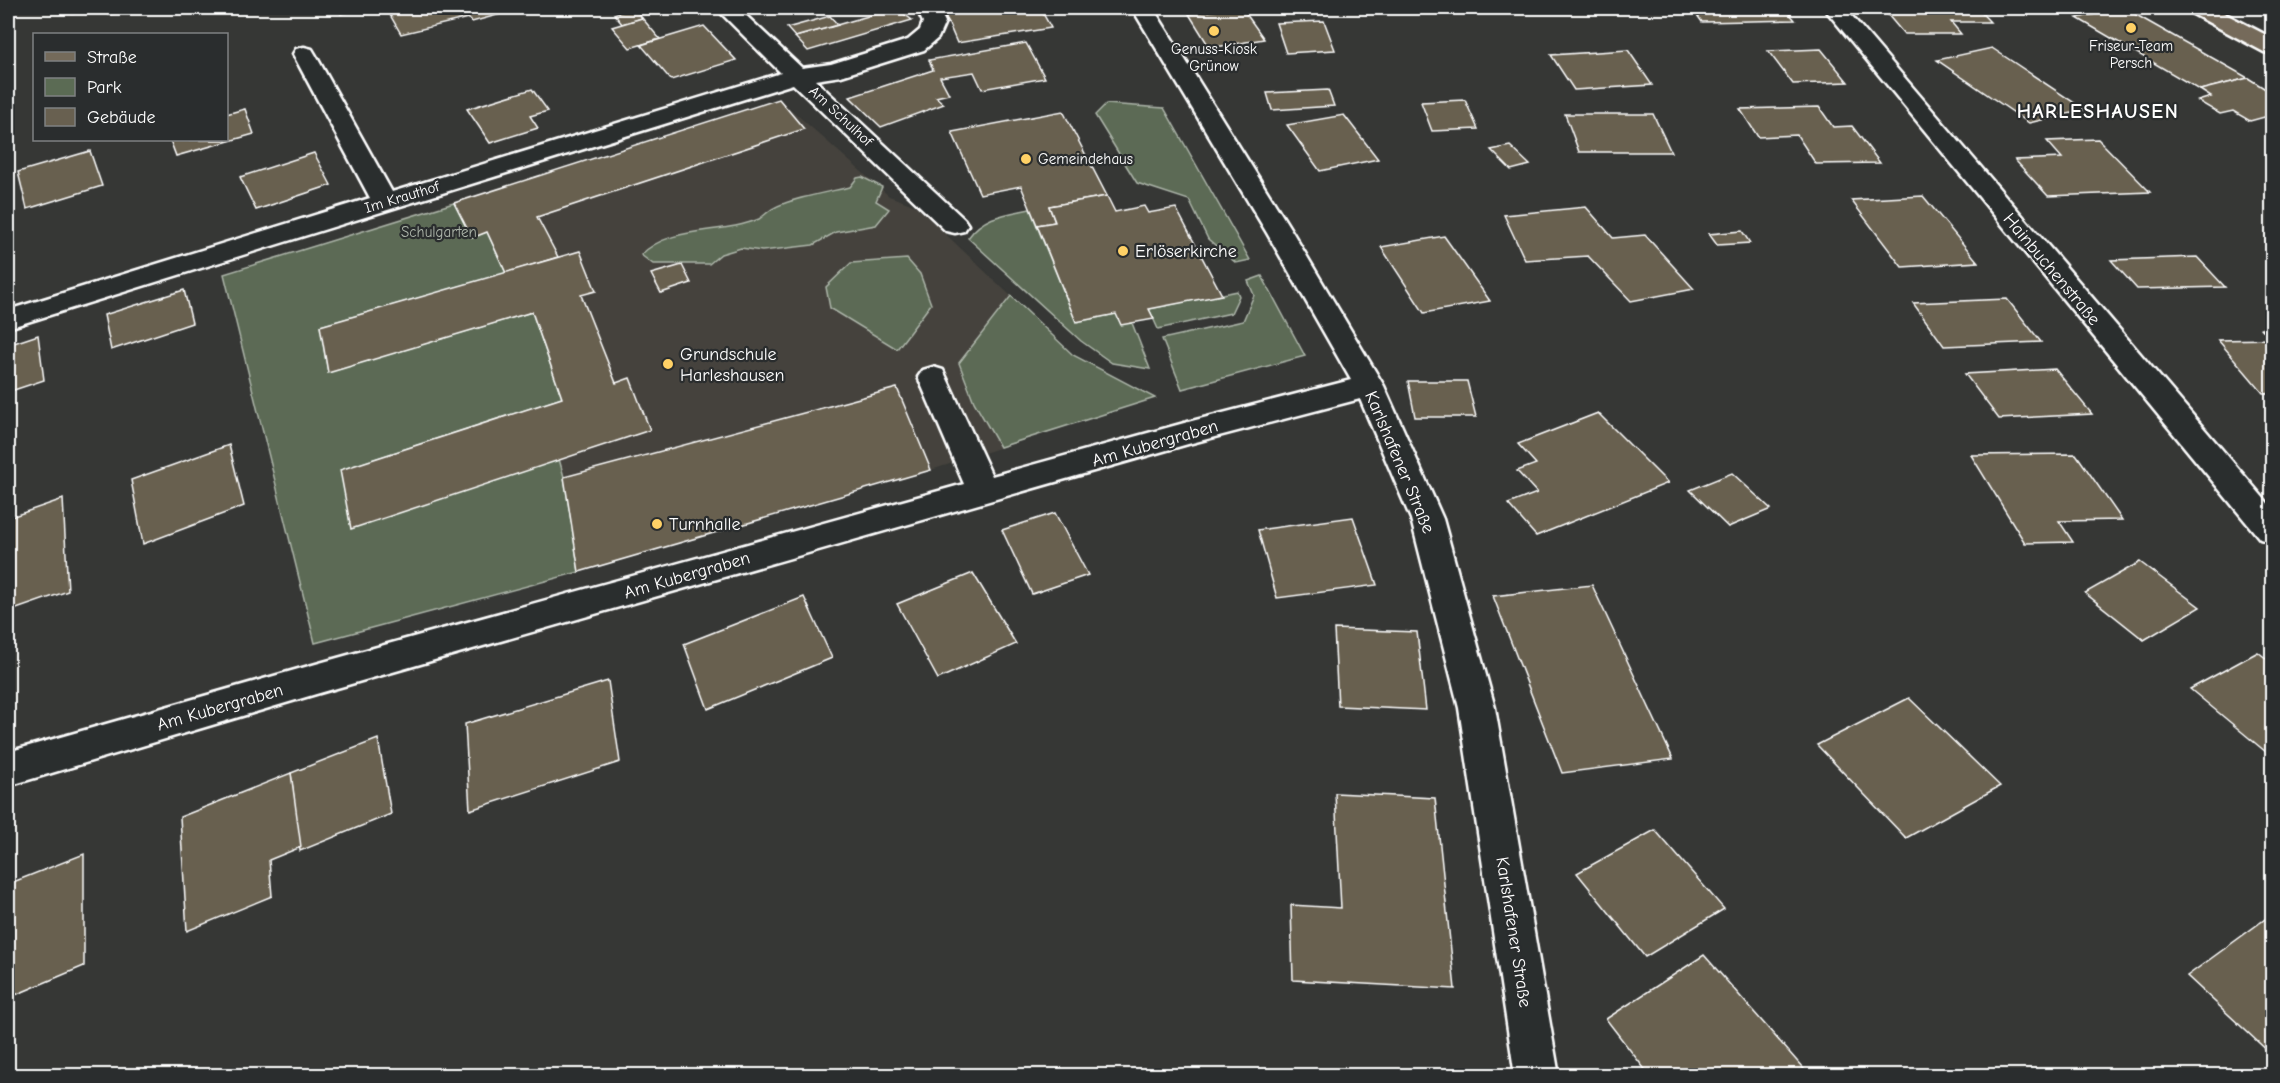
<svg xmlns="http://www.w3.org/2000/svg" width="2280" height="1083" viewBox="0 0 2280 1083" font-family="'Comic Neue',sans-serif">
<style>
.built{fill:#45433d}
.green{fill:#5b6b54;stroke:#adb5aa;stroke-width:1.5}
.building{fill:#686050;stroke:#fff;stroke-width:1.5}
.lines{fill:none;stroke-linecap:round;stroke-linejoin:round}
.minor-casing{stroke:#fff;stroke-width:5}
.major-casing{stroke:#fff;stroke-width:5}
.minor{fill:#2a2d2e;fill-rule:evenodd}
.major{fill:#746a5a;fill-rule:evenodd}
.poi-dot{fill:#ffd166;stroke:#2a2d2e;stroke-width:2}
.labels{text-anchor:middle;stroke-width:4.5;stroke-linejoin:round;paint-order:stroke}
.far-poi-label{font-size:15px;fill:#fff;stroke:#2a2d2e}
.far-street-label{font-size:15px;fill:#fff;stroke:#2a2d2e}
.far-park-label{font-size:15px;fill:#adb5aa;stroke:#2a2d2e}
.poi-label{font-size:18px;fill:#fff;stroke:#2a2d2e;text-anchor:start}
.street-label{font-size:18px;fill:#fff;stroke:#2a2d2e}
.far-district-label{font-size:20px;font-weight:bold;letter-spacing:1.5px;fill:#fff;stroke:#2a2d2e}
</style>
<rect width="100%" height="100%" fill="#363735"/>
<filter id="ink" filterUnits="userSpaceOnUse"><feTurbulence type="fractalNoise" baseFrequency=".0167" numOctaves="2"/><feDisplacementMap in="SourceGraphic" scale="12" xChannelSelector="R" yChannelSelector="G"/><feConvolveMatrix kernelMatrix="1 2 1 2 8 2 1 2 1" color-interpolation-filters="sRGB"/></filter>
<g filter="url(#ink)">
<polygon class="built" points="779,99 889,196 916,206 1073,355 1155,398 931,470 579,572 315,643 224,274"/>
<g class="green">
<polygon points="1106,104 1164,108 1250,260 1236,263 1208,239 1189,200 1137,183 1095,115"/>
<path d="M862 177 882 187 876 201 889 209 876 225 836 232 813 245 762 251 741 248 721 254 709 264H653L641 255C670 225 721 235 759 219 764 216 768 211 774 208 792 198 829 192 850 187L857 178Z"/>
<polygon points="454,203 471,237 487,232 506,273 320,326 328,372 532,312 562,398 341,470 351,528 559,459 564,477 579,572 315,643 224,274"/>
<path d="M1030 209 1076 322 1116 314 1132 323 1150 369 1112 363 1081 341 968 238C983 216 1006 214 1030 209Z"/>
<polygon points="907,259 920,274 931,304 897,349 830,308 826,287 851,263"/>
<polygon points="1262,276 1305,356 1182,389 1162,339 1243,321 1254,295 1248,281"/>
<polygon points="1237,291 1239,296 1231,313 1158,329 1149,309"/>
<polygon points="1011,296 1073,355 1155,398 1000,447 974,402 959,363"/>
</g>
<g class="building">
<polygon points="70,8 99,8 72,14"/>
<polygon points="106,8 139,8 109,15"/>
<polygon points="193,8 222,8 196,14"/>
<polygon points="336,8 366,8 341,14"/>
<polygon points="386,8 512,8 512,11 472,22 468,18 401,34"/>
<polygon points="634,8 642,18 622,24 614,14"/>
<polygon points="896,8 912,20 808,51 795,37"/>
<polygon points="995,8 1040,8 1051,28 957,43 945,15"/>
<polygon points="1235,8 1242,8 1264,39 1210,48 1189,14"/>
<polygon points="1502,8 1538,8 1507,12"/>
<polygon points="1692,8 1785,8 1795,20 1702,22"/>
<polygon points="1882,8 1977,8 1990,22 1951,22 1961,34 1904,34"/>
<polygon points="2070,8 2110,8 2115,10 2085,17"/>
<polygon points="2124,8 2248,78 2200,90 2077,18"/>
<polygon points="830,16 838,25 795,37 787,28"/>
<polygon points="642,18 660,39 630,48 612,27"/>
<polygon points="1324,21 1335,50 1286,53 1276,23"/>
<polygon points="704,26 736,60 671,80 641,45"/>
<polygon points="1026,43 1045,78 982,89 974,72 940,77 949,94 936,97 944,104 881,127 850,97 933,70 929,60"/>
<polygon points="1992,48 2085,110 2029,123 1937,60"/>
<polygon points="1821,49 1848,82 1793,84 1768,51"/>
<polygon points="1628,50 1652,85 1574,90 1551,55"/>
<polygon points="2248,78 2272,93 2272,115 2250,121 2233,111 2220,114 2198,101 2211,97 2200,90"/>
<polygon points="532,89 548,111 530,116 538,128 490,143 467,109"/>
<polygon points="1328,90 1334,106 1272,110 1267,93"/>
<polygon points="779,99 804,129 537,217 558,257 506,273 487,232 472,238 454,203"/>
<polygon points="1465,100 1478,129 1432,131 1421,102"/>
<polygon points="1819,107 1833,127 1852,126 1880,163 1816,164 1797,135 1758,137 1740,109"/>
<polygon points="245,109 254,134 176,156 170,140 226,140 226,114"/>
<polygon points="1063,111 1107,196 1049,206 1055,222 1037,225 1021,186 980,194 952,132"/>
<polygon points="1565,114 1653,114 1671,152 1579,152"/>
<polygon points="1344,115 1378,159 1320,171 1287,125"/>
<polygon points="2098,139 2150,192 2048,196 2015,160 2062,158 2047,141"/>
<polygon points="1510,146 1530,165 1511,170 1491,150"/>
<polygon points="90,151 102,186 27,209 18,172"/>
<polygon points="314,153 331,185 256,210 240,177"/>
<polygon points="1107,196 1115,212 1144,206 1148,213 1176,208 1222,295 1149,309 1154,319 1121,325 1116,314 1076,322 1037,225 1055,222 1049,206"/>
<polygon points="1923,196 1978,262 1902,267 1851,200"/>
<polygon points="1586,207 1613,238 1645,235 1694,289 1631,301 1588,256 1525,260 1504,215"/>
<polygon points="1742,231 1750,243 1717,245 1709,234"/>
<polygon points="1444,236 1490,301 1424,313 1381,247"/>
<polygon points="580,251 596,291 581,295 616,383 630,378 650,430 351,529 340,470 562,398 532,312 328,373 320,326"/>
<polygon points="2197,257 2225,287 2137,289 2111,260"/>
<polygon points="682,265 691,283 661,293 651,274"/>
<polygon points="184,290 192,323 111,350 104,315"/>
<polygon points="2007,299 2041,342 1944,346 1913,303"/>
<polygon points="2261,328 2272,328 2272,393 2263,393 2218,340 2271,339"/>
<polygon points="38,335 44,380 8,392 8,345"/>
<polygon points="2055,369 2092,414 1999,419 1965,374"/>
<polygon points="1408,381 1467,381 1476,417 1415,417"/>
<polygon points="897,388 931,470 579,572 564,477"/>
<polygon points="1598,413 1668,483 1536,536 1508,504 1537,493 1517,471 1536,464 1518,444"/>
<polygon points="229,445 244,506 143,544 131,480"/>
<polygon points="2076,454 2122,520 2059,521 2073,542 2025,543 1971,455"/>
<polygon points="1732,473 1771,509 1728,527 1690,490"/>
<polygon points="63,499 68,591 8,612 8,518"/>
<polygon points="1055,513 1088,575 1032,594 1002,530"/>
<polygon points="1353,517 1377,585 1277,598 1258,530"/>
<polygon points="2140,562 2200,607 2144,640 2085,593"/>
<polygon points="973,573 1016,644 938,679 897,604"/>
<polygon points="1592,585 1673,759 1562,773 1493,596"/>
<polygon points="804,597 832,658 708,709 684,644"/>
<polygon points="1334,629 1417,632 1426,710 1338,706"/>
<polygon points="2258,652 2272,663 2272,757 2190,689"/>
<polygon points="608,681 620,762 470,810 465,724"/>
<polygon points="1909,698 2000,786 1906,838 1817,745"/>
<polygon points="378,739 391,814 300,851 291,773"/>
<polygon points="291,773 301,847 269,860 272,896 187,931 180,817"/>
<polygon points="1335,793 1435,798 1455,989 1293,980 1291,905 1341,908"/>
<polygon points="1655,830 1724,909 1645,957 1577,873"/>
<polygon points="84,854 84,966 8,998 8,884"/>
<polygon points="2268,917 2272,921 2272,1055 2187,976"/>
<polygon points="1704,955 1810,1076 1650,1076 1606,1019"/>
</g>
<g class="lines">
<g class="minor-casing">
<g id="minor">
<polygon points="716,8 738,8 802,68 831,64 908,40 920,30 923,22 916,8 938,8 945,22 938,38 924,50 841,76 815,80 964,219 968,225 964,231 955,233 946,231 793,84 8,328 8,310 370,198 293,54 296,49 304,47 312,49 315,54 392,192 781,73"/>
<polygon points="1132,8 1153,8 1293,233 1384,386 1443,519 1495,708 1559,1076 1515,1076 1459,708 1411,519 1360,399 1188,444 316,694 8,786 8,752 316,664 964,484 918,377 923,370 933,367 943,370 992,476 1188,422 1351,380 1267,233"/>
<polygon points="1824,8 1845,8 2272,508 2272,542 2260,539"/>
</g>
</g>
<g class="major-casing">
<polygon id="major" points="2188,8 2214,8 2272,38 2272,54 2264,52 2191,13"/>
</g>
<use href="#minor" class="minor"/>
<use href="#major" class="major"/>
</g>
</g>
<g class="poi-dot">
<circle cx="2131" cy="28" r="6"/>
<circle cx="1214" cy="31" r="6"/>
<circle cx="1026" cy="159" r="6"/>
<circle cx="1123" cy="251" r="6"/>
<circle cx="668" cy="364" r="6"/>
<circle cx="657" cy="524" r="6"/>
</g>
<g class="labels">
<g class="far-poi-label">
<text x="2131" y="51">Friseur-Team<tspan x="2131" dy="17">Persch</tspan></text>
<text x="1214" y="54">Genuss-Kiosk<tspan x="1214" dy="17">Grünow</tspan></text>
<text x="1038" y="164" text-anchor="start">Gemeindehaus</text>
</g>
<g class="far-street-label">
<text transform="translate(841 116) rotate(43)" y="5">Am Schulhof</text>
<text transform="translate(402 197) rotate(-17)" y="5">Im Krauthof</text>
</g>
<g class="far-park-label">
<text x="439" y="237">Schulgarten</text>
</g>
<g class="poi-label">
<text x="1135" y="257">Erlöserkirche</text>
<text x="680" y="360">Grundschule<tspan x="680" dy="21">Harleshausen</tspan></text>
<text x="669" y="530">Turnhalle</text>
</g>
<g class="street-label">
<text transform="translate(2052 269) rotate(50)" y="6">Hainbuchenstraße</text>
<text transform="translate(1155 443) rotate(-16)" y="6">Am Kubergraben</text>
<text transform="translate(1400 462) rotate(67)" y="6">Karlshafener Straße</text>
<text transform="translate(687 575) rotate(-16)" y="6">Am Kubergraben</text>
<text transform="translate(220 707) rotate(-16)" y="6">Am Kubergraben</text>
<text transform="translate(1514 932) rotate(81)" y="6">Karlshafener Straße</text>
</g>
<g class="far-district-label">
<text x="2098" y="118">HARLESHAUSEN</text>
</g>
</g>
<rect width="2280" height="1083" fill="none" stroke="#2a2d2e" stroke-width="30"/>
<rect x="15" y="15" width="2250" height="1053" fill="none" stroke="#fff" stroke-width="2" filter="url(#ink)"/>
<rect x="33" y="33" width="195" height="108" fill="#2a2d2e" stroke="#7f8182" stroke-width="1.5"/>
<rect x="45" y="52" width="30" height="9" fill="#746a5a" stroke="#7f8182" stroke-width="1.5"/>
<text x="87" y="63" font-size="18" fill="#ffffff">Straße</text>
<rect x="45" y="78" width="30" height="18" fill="#5b6b54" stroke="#7f8182" stroke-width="1.5"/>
<text x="87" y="93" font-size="18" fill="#ffffff">Park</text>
<rect x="45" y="108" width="30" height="18" fill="#686050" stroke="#7f8182" stroke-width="1.5"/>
<text x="87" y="123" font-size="18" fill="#ffffff">Gebäude</text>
</svg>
